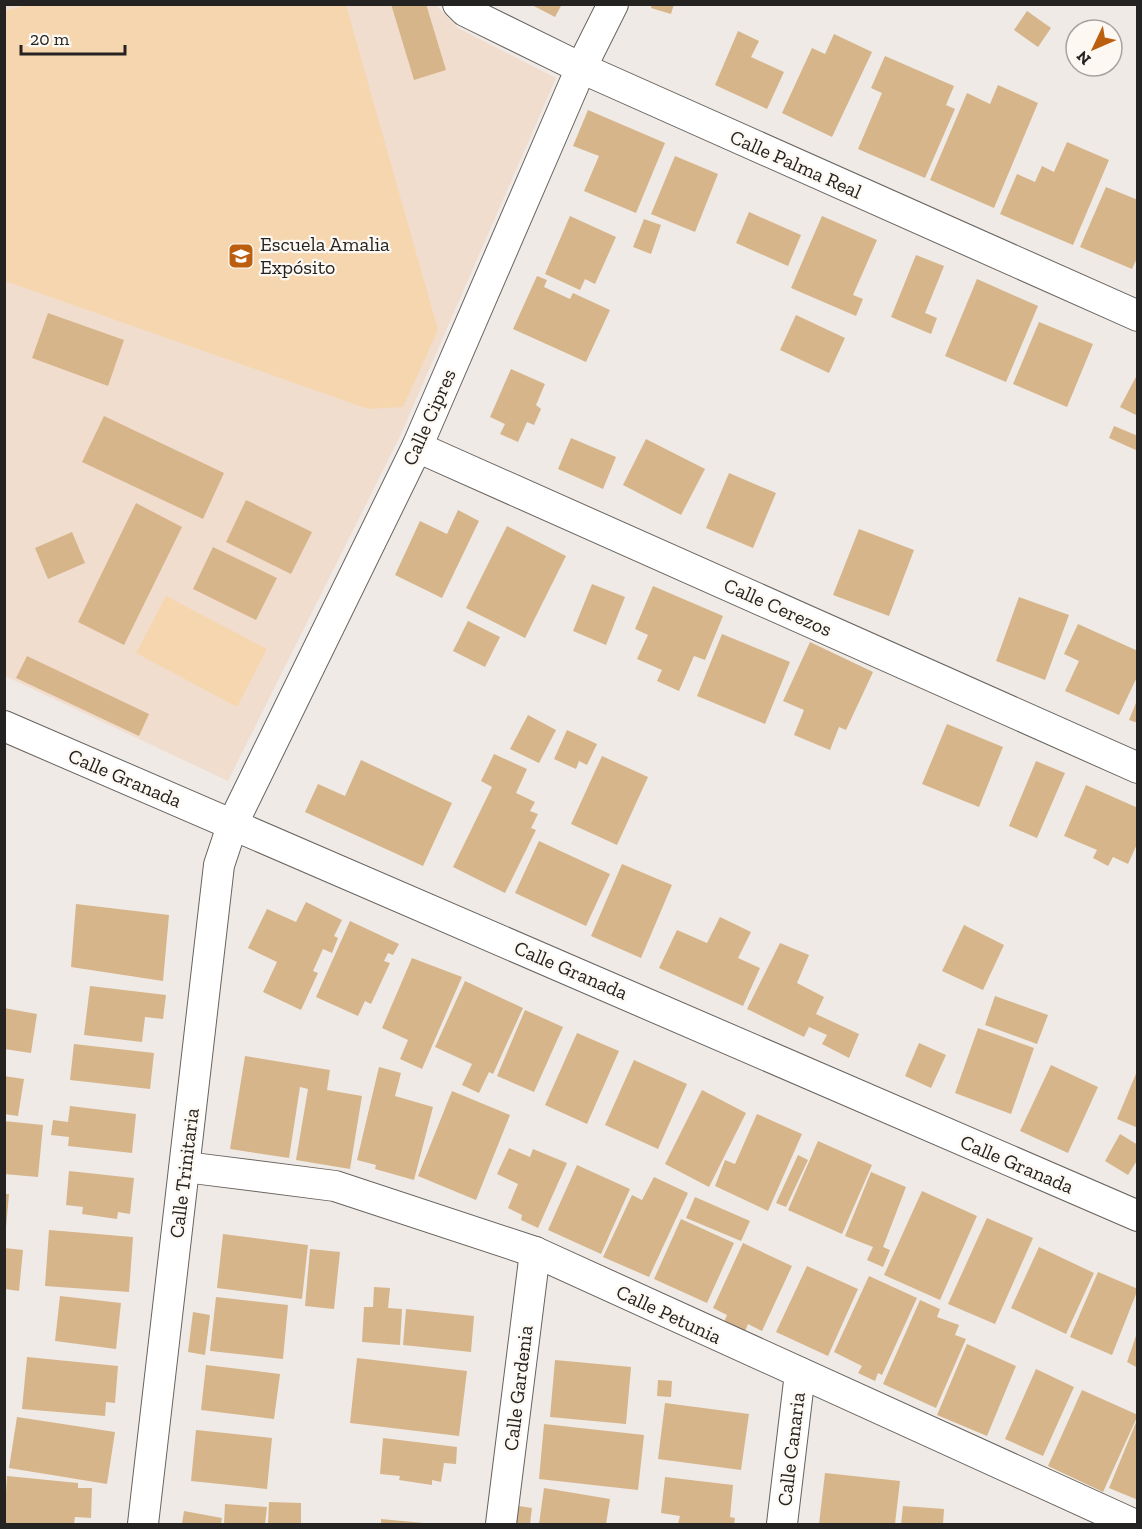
<svg xmlns="http://www.w3.org/2000/svg" width="1142" height="1529" viewBox="0 0 1142 1529" font-family="'Zilla Slab',serif">
<style>
.education{fill:#f1ddce}
.garden{fill:#f6d6af}
.building{fill:#d7b58a}
.lines{fill:none;stroke-linecap:round;stroke-linejoin:round}
.street-casing{stroke:#68635f;stroke-width:32}
.street{stroke:#fff;stroke-width:30}
.labels{text-anchor:middle;stroke-width:4.5;stroke-linejoin:round;paint-order:stroke}
.street-label{font-size:20px;fill:#242321;stroke:#fdf8f2}
.poi-label{font-size:20px;fill:#242321;stroke:#fdf8f2;text-anchor:start}
</style>
<rect width="100%" height="100%" fill="#efeae5"/>
<polygon class="education" points="5,5 436,5 458,28 556,78 401,434 228,781 5,676"/>
<g class="garden">
<polygon points="27,5 346,5 438,330 403,407 368,409 5,281 5,11"/>
<polygon points="166,596 267,649 237,707 136,653"/>
</g>
<g class="building">
<polygon points="391,4 426,4 446,70 414,80"/>
<polygon points="530,4 562,4 555,17"/>
<polygon points="652,4 674,4 671,14 651,8"/>
<polygon points="1027,11 1051,28 1038,47 1014,30"/>
<polygon points="738,31 759,41 751,57 784,72 767,109 715,85"/>
<polygon points="834,34 872,52 832,137 782,113 812,48 825,54"/>
<polygon points="885,56 954,86 946,105 955,109 925,178 858,149 882,93 871,88"/>
<polygon points="998,85 1038,103 994,208 930,180 967,93 990,104"/>
<polygon points="588,110 665,143 636,213 584,191 599,156 573,146"/>
<polygon points="1067,142 1109,160 1073,245 1000,214 1017,174 1035,182 1042,166 1054,172"/>
<polygon points="675,156 718,174 695,232 651,214"/>
<polygon points="1106,187 1138,200 1138,256 1132,269 1080,247"/>
<polygon points="749,212 801,235 788,266 736,243"/>
<polygon points="570,216 616,237 595,284 585,279 580,290 545,274"/>
<polygon points="822,216 877,240 853,295 863,299 856,316 791,288"/>
<polygon points="644,219 661,225 651,254 633,247"/>
<polygon points="916,255 944,266 925,313 937,318 931,334 891,317"/>
<polygon points="537,276 547,280 544,287 570,299 573,293 610,310 586,362 513,329"/>
<polygon points="977,279 1038,306 1006,382 945,356"/>
<polygon points="48,313 124,340 108,386 32,358"/>
<polygon points="796,315 845,338 829,373 780,350"/>
<polygon points="1039,322 1093,344 1067,407 1013,384"/>
<polygon points="511,369 545,384 536,405 541,409 534,425 527,422 518,442 500,434 505,424 490,417"/>
<polygon points="1138,373 1138,416 1120,407"/>
<polygon points="104,416 224,473 203,519 82,462"/>
<polygon points="1114,426 1138,436 1138,451 1109,438"/>
<polygon points="571,438 616,457 603,489 558,469"/>
<polygon points="646,439 705,469 681,515 623,485"/>
<polygon points="729,473 776,493 753,548 706,528"/>
<polygon points="246,500 312,532 291,574 226,542"/>
<polygon points="136,503 182,527 124,645 78,622"/>
<polygon points="458,510 479,521 442,598 395,575 420,521 447,534"/>
<polygon points="507,526 566,556 525,638 466,608"/>
<polygon points="859,529 914,550 889,616 833,595"/>
<polygon points="72,532 85,563 48,579 35,548"/>
<polygon points="213,547 277,578 256,620 193,589"/>
<polygon points="592,584 625,597 606,645 573,631"/>
<polygon points="653,586 723,616 705,660 694,656 679,691 657,681 662,670 637,659 648,635 635,629"/>
<polygon points="1019,597 1069,615 1045,680 996,661"/>
<polygon points="468,621 500,637 485,667 453,651"/>
<polygon points="1078,624 1138,651 1138,675 1119,715 1065,691 1079,661 1064,654"/>
<polygon points="722,634 790,662 765,724 697,696"/>
<polygon points="810,642 873,672 846,730 839,727 830,750 794,735 804,710 783,701"/>
<polygon points="27,656 149,714 139,736 16,678"/>
<polygon points="1138,698 1138,723 1129,720"/>
<polygon points="528,715 556,730 539,763 510,749"/>
<polygon points="947,724 1003,747 979,807 922,784"/>
<polygon points="567,730 597,744 587,765 579,761 576,769 554,759"/>
<polygon points="494,754 527,769 516,793 535,802 530,811 538,814 531,828 536,830 505,893 453,867 492,787 481,781"/>
<polygon points="602,756 648,777 617,845 571,824"/>
<polygon points="361,760 452,803 423,866 305,812 318,784 345,796"/>
<polygon points="1036,761 1065,773 1037,838 1009,826"/>
<polygon points="1086,785 1138,808 1138,842 1128,864 1113,857 1108,866 1093,858 1097,850 1064,836"/>
<polygon points="539,841 610,874 586,926 515,893"/>
<polygon points="622,864 672,885 641,958 591,936"/>
<polygon points="306,902 342,920 334,936 338,938 332,953 323,949 313,971 318,973 301,1010 263,992 277,962 248,948 267,909 296,922"/>
<polygon points="76,904 169,915 163,981 71,967"/>
<polygon points="720,917 751,932 738,958 760,968 743,1006 659,968 677,930 707,943"/>
<polygon points="350,921 399,944 393,955 388,953 384,961 390,963 371,1004 365,1001 358,1016 316,997"/>
<polygon points="964,925 1004,945 983,990 942,971"/>
<polygon points="780,943 809,955 797,983 824,997 816,1014 859,1034 849,1058 822,1044 827,1035 809,1027 804,1037 747,1009"/>
<polygon points="412,958 462,977 422,1069 400,1059 408,1040 382,1028"/>
<polygon points="465,981 523,1008 493,1074 489,1072 479,1093 462,1085 472,1064 435,1047"/>
<polygon points="90,986 166,995 163,1019 145,1017 142,1042 84,1035"/>
<polygon points="995,996 1048,1015 1037,1044 985,1025"/>
<polygon points="4,1008 37,1014 31,1053 4,1049"/>
<polygon points="525,1010 563,1027 534,1092 497,1076"/>
<polygon points="978,1028 1034,1048 1011,1114 955,1093"/>
<polygon points="577,1033 619,1051 587,1124 545,1105"/>
<polygon points="919,1043 946,1055 931,1088 905,1076"/>
<polygon points="74,1044 154,1053 150,1089 70,1080"/>
<polygon points="245,1056 330,1070 327,1090 362,1096 350,1169 296,1160 308,1089 300,1087 289,1158 230,1149"/>
<polygon points="634,1060 687,1084 658,1149 605,1125"/>
<polygon points="1051,1065 1098,1087 1068,1153 1020,1131"/>
<polygon points="379,1067 401,1073 395,1096 433,1107 414,1180 375,1169 376,1165 357,1160"/>
<polygon points="1138,1069 1138,1128 1117,1119"/>
<polygon points="4,1076 24,1079 18,1116 4,1114"/>
<polygon points="702,1090 746,1113 709,1187 665,1164"/>
<polygon points="452,1091 510,1115 476,1200 418,1176"/>
<polygon points="70,1106 136,1114 132,1153 68,1146 69,1137 51,1135 53,1120 68,1122"/>
<polygon points="757,1114 802,1134 768,1211 715,1186 725,1160 735,1164"/>
<polygon points="4,1121 43,1125 38,1177 4,1174"/>
<polygon points="1120,1134 1138,1145 1138,1159 1128,1175 1105,1161"/>
<polygon points="818,1141 872,1165 842,1234 788,1210"/>
<polygon points="509,1148 530,1157 533,1149 567,1163 538,1228 521,1220 522,1215 508,1208 518,1184 497,1174"/>
<polygon points="798,1155 808,1160 786,1207 776,1203"/>
<polygon points="577,1165 630,1189 601,1254 548,1230"/>
<polygon points="69,1171 134,1178 130,1214 118,1212 117,1219 82,1214 83,1207 66,1205"/>
<polygon points="871,1172 906,1187 883,1247 890,1250 883,1267 867,1260 873,1247 845,1236"/>
<polygon points="654,1177 688,1193 649,1277 603,1257 632,1195 642,1200"/>
<polygon points="922,1191 977,1216 940,1300 884,1275"/>
<polygon points="4,1194 9,1194 6,1228 4,1228"/>
<polygon points="695,1197 750,1221 741,1241 686,1218"/>
<polygon points="987,1218 1033,1238 995,1324 948,1304"/>
<polygon points="681,1219 734,1243 707,1303 654,1279"/>
<polygon points="49,1230 133,1237 129,1292 45,1286"/>
<polygon points="223,1234 308,1245 302,1299 217,1288"/>
<polygon points="743,1243 792,1266 762,1331 748,1324 744,1334 723,1324 727,1315 713,1308"/>
<polygon points="1039,1247 1094,1273 1066,1334 1011,1308"/>
<polygon points="5,1248 23,1250 19,1291 5,1289"/>
<polygon points="310,1249 340,1252 334,1309 305,1306"/>
<polygon points="807,1266 858,1289 828,1356 776,1332"/>
<polygon points="1098,1272 1138,1289 1112,1355 1070,1337"/>
<polygon points="869,1276 917,1298 882,1375 878,1373 875,1381 858,1373 862,1366 834,1352"/>
<polygon points="374,1287 390,1288 388,1308 402,1309 400,1345 362,1342 364,1307 373,1307"/>
<polygon points="60,1296 121,1303 116,1349 55,1341"/>
<polygon points="216,1297 288,1305 283,1359 210,1351"/>
<polygon points="920,1300 940,1309 937,1317 959,1325 955,1335 966,1339 936,1408 883,1384"/>
<polygon points="406,1309 474,1316 471,1352 403,1345"/>
<polygon points="193,1312 210,1315 205,1355 188,1352"/>
<polygon points="1137,1333 1138,1333 1138,1368 1127,1362"/>
<polygon points="967,1344 1016,1366 987,1436 937,1415"/>
<polygon points="27,1357 118,1366 115,1403 106,1402 105,1416 22,1409"/>
<polygon points="357,1358 467,1371 459,1436 350,1423"/>
<polygon points="555,1360 631,1367 626,1424 550,1417"/>
<polygon points="206,1365 280,1374 274,1419 201,1410"/>
<polygon points="1036,1369 1074,1387 1043,1456 1005,1439"/>
<polygon points="658,1380 672,1381 671,1397 657,1396"/>
<polygon points="1082,1390 1138,1415 1103,1492 1048,1466"/>
<polygon points="665,1403 749,1414 741,1470 658,1459"/>
<polygon points="17,1417 115,1432 107,1484 9,1468"/>
<polygon points="1137,1420 1138,1420 1138,1500 1109,1488"/>
<polygon points="544,1424 644,1435 638,1490 539,1479"/>
<polygon points="196,1430 272,1438 267,1489 191,1481"/>
<polygon points="383,1438 457,1447 456,1464 444,1463 441,1482 432,1480 432,1485 399,1480 400,1476 380,1474"/>
<polygon points="825,1473 900,1481 895,1524 819,1524"/>
<polygon points="7,1476 78,1483 78,1488 92,1488 91,1518 75,1517 74,1524 4,1523"/>
<polygon points="665,1477 733,1485 730,1517 735,1518 734,1524 678,1524 680,1516 661,1513"/>
<polygon points="544,1488 610,1499 606,1524 539,1524"/>
<polygon points="269,1502 301,1503 301,1524 268,1524"/>
<polygon points="225,1504 267,1507 265,1524 224,1524"/>
<polygon points="512,1505 532,1508 530,1524 508,1524"/>
<polygon points="903,1506 944,1509 943,1524 901,1524"/>
<polygon points="184,1511 222,1518 221,1524 182,1524"/>
<polygon points="381,1519 424,1523 424,1524 381,1524"/>
</g>
<g class="lines">
<g class="street-casing">
<g id="street">
<polyline points="458,4 465,11 581,68 1138,316"/>
<polyline points="417,447 1138,768"/>
<polyline points="4,726 1138,1216"/>
<polyline points="185,1167 335,1186 535,1252 1133,1524"/>
<polyline points="143,1524 219,865 233,823 417,447 581,68 613,4"/>
<polyline points="501,1524 535,1252"/>
<polyline points="782,1524 800,1373"/>
</g>
</g>
<use href="#street" class="street"/>
</g>
<defs>
<g id="school-square" transform="scale(1.35)"><rect x="-9" y="-9" width="18" height="18" rx="4" fill="#bb5e0e" stroke="#fdf8f2"/><path d="M0-5L7-2L0 1L-7-2ZM-4 1L0 2.5L4 1V4Q0 6-4 4Z" fill="#fff"/></g>
</defs>
<g fill-rule="evenodd">
<use href="#school-square" x="241" y="256"/>
</g>
<g class="labels">
<g class="street-label">
<text transform="translate(796 164) rotate(24)" y="7">Calle Palma Real</text>
<text transform="translate(429 417) rotate(-66)" y="7">Calle Cipres</text>
<text transform="translate(778 607) rotate(24)" y="7">Calle Cerezos</text>
<text transform="translate(125 778) rotate(23)" y="7">Calle Granada</text>
<text transform="translate(571 970) rotate(23)" y="7">Calle Granada</text>
<text transform="translate(1017 1164) rotate(23)" y="7">Calle Granada</text>
<text transform="translate(184 1173) rotate(-83)" y="7">Calle Trinitaria</text>
<text transform="translate(669 1314) rotate(25)" y="7">Calle Petunia</text>
<text transform="translate(518 1388) rotate(-83)" y="7">Calle Gardenia</text>
<text transform="translate(791 1449) rotate(-83)" y="7">Calle Canaria</text>
</g>
<g class="poi-label">
<text x="260" y="251">Escuela Amalia<tspan x="260" dy="23">Expósito</tspan></text>
</g>
</g>
<rect width="1142" height="1529" fill="none" stroke="#242321" stroke-width="12"/>
<g transform="translate(1094 48) rotate(226)"><circle r="28" fill="#fdf8f2" stroke="#a6a39e" stroke-width="1.5"/>
<path d="M0-4.5L10 22L0 15L-10 22Z" fill="#bb5e0e"/>
<text y="-9" font-size="16" font-weight="bold" text-anchor="middle" fill="#242321">N</text>
</g>
<path d="M21 45v9h104v-9" fill="none" stroke="#242321" stroke-width="3"/>
<text x="30" y="45" font-size="18" fill="#242321" stroke="#fdf8f2" stroke-width="4.5" paint-order="stroke">20 m</text>
</svg>
